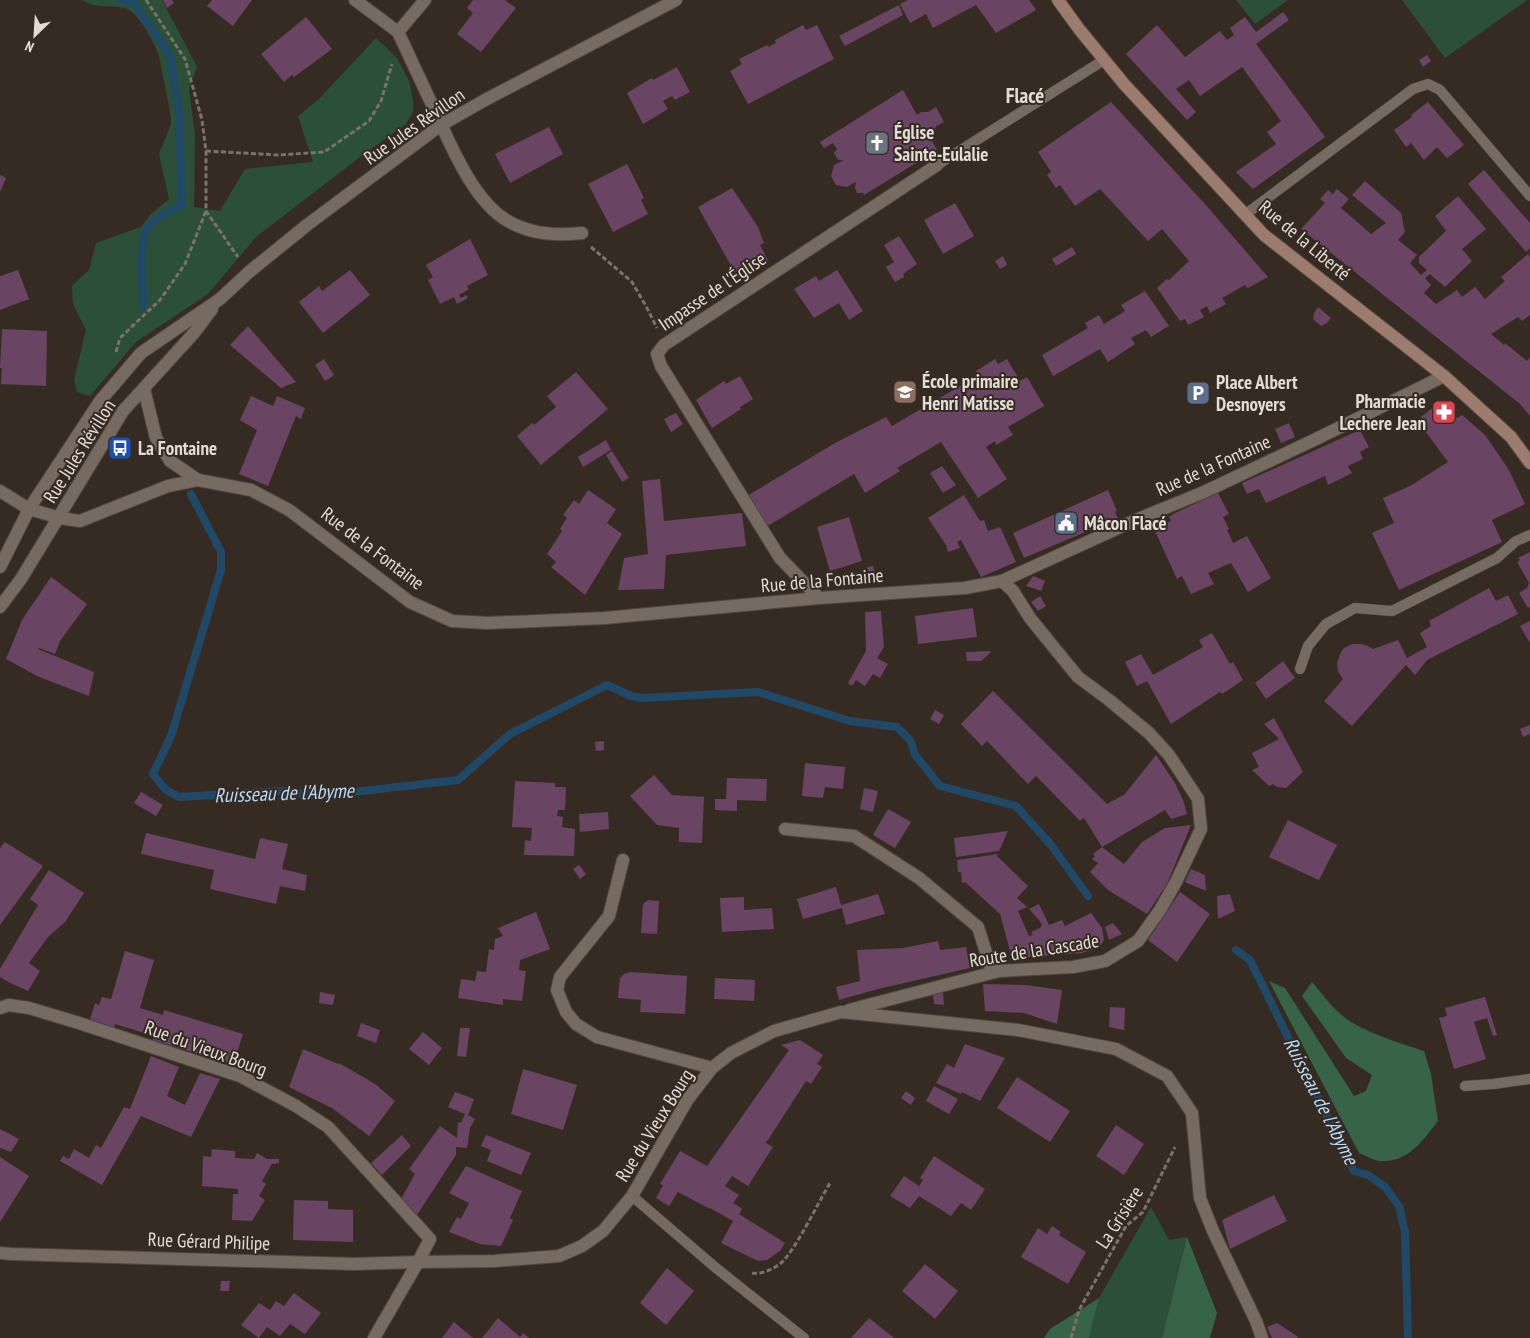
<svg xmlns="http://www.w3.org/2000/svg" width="1530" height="1338" viewBox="0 0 1530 1338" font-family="'PT Sans Narrow',sans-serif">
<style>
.green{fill:#2c4f38}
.forest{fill:#376346}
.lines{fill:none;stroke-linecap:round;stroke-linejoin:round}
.stream{stroke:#204968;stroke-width:8}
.building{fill:#694463}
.lane-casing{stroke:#504740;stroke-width:11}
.street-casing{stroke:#504740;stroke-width:14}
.secondary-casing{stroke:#504740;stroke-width:14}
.path{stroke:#7b726a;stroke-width:3;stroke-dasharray:5 2.5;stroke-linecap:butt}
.lane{stroke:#776a61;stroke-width:10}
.street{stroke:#776a61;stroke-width:12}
.secondary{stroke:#9b7c6e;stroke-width:12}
.labels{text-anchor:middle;stroke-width:4;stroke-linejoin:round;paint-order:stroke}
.street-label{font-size:19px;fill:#e3dbd6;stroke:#362b22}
.poi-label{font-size:19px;font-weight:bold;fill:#e3dbd6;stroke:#362b22;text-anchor:start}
.water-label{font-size:20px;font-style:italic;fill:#b5dbfb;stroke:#362b22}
.quarter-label{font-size:21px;font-weight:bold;fill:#e3dbd6;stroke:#362b22}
</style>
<rect width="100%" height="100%" fill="#362b22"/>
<g class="green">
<path d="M82 0H162L197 67 189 88 195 137 194 207 220 211 245 169 313 162 298 116 319 99 376 38 397 58 410 83 413 101V112L406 124 364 154 256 237 208 294 136 342 90 396 77 392 74 380 86 330 73 304 72 286 89 270 96 243 141 227 151 214 169 199 159 154 171 124V117L159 56C154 42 139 13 125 8 117 6 108 7 101 6 94 6 88 3 82 0Z"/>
<polygon points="1236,0 1288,0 1255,24"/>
<polygon points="1402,0 1527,0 1445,58"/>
<polygon points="1151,1207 1169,1240 1187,1237 1162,1338 1089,1338 1099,1298"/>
</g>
<g class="forest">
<path d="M1269 981 1285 988 1354 1096 1366 1091 1372 1075 1346 1058 1302 996 1312 982C1322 993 1331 1007 1343 1016 1362 1032 1400 1043 1424 1051L1431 1074 1438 1121C1424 1139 1408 1163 1381 1161 1374 1161 1365 1155 1359 1153Z"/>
<polygon points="1187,1237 1217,1313 1210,1338 1162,1338"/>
<polygon points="1099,1298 1089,1338 1044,1338 1050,1329"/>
</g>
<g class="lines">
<g class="stream">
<path d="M122 0 133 2 170 55 179 114 182 204C175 211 164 212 156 219 153 221 149 225 147 228 139 239 143 290 143 306"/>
<polyline points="191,494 221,552 221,570 171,736 153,774 166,790 179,797 285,791 319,796 458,780 510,734 607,685 631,696 641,698 758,692 850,721 897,727 910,740 915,755 940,786 1016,806 1051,845 1088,896"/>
<polyline points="1236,950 1250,960 1354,1171 1368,1175 1385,1187 1399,1206 1405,1232 1408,1336"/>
</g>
</g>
<g class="building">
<polygon points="163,0 172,0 174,3 167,8"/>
<polygon points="212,0 252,0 233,26 207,6"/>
<polygon points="473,0 505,0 516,8 481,52 457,34 473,13 467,8"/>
<polygon points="908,0 1029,0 1036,10 996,33 976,5 933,28 926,14 910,23 900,4"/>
<polygon points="899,5 903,15 845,46 839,36"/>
<polygon points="1283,12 1289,20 1256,44 1325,137 1253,189 1236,172 1276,144 1267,132 1281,121 1242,67 1200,96 1189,80 1176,89 1196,112 1187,120 1126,54 1157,25 1185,57 1220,31 1227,40 1234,35 1230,28 1245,17 1256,32"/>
<polygon points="306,17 332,49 294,77 292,75 284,82 261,54"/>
<polygon points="803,25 806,30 817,25 834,59 748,104 730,71 742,64 739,59 767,45 768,47 776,43 775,40"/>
<polygon points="1427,55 1431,61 1423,67 1419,60"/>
<polygon points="677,67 690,92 675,100 672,96 663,101 668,109 643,124 627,93 652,78 653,80"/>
<polygon points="903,90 917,115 921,112 928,112 936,107 944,122 936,126 934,133 929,136 937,150 864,195 863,193 857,193 855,188 856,182 847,187 836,185 831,176 834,165 844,160 838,160 834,153 837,149 833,143 824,148 820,142"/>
<polygon points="1111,102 1204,203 1268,277 1248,288 1245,285 1222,298 1226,304 1210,313 1207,306 1200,310 1204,317 1188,325 1185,319 1180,321 1157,288 1167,279 1169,280 1189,261 1162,229 1148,241 1100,189 1075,206 1060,185 1056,188 1047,175 1051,172 1038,152"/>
<polygon points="1428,102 1464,145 1447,158 1437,147 1424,160 1411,143 1406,147 1394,130 1412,117 1411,115"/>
<polygon points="549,127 563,154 510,183 495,154"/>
<polygon points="627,164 644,198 641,200 648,214 613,232 588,184"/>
<polygon points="1484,170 1530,223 1530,248 1526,252 1468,184"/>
<polygon points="0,175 6,178 0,192"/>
<polygon points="1365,181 1401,213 1405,232 1398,240 1417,255 1410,263 1421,275 1427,270 1419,263 1419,257 1446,231 1435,216 1458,196 1486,229 1462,249 1472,261 1445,287 1430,274 1425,278 1431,285 1424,293 1436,304 1457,290 1462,297 1475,287 1485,299 1505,281 1501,277 1528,254 1530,257 1530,315 1522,321 1518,317 1491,334 1504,345 1505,343 1527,361 1530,357 1530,416 1520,404 1301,229 1325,203 1320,199 1328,190 1333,194 1337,189 1349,199 1341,208 1371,234 1386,223 1352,195"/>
<polygon points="732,188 758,227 764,243 760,245 768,260 738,278 698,207"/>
<polygon points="955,203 974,236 943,254 924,220"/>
<polygon points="899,236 917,264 903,274 904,277 895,282 886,267 894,262 884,245"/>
<polygon points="470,239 488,275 467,286 469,289 459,295 461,298 466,295 468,298 457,304 454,297 440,304 428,280 433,277 426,265"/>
<polygon points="1072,247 1076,254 1056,266 1052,259"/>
<polygon points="1003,256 1007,265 1000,269 995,261"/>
<polygon points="18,270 29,299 0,310 0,276"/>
<polygon points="350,270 370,295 323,333 299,302 319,286 322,291"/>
<polygon points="837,270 863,311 849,320 839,303 814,318 794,289 816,276 819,281"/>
<polygon points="1145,291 1169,326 1151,337 1146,330 1131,338 1135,344 1108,362 1100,349 1053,376 1042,355 1088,328 1085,323 1099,315 1104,324 1125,311 1121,305"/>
<polygon points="1318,307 1331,318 1327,323 1321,326 1313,319 1314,313"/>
<polygon points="248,326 296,382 281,388 230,345"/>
<polygon points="2,329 47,331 46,386 1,384 2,368 0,368"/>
<polygon points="324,359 334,375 325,381 315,365"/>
<polygon points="995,359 998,364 1007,359 1020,381 1027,377 1044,406 1008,427 1013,435 996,445 995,441 986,447 1007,479 978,498 941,442 897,468 900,471 865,493 854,474 766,527 747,496 835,443 886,417 892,426 979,375 976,371"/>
<polygon points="576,372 608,409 541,465 517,436 532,423 534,425 556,407 547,396"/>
<polygon points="740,376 753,399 740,407 741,409 712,428 696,400 724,381 726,384"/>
<polygon points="251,396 273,406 277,396 305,408 301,419 296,416 268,486 239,474 257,430 240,420"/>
<polygon points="1443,400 1457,418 1462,415 1485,435 1509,470 1525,504 1492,520 1502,542 1399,590 1372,533 1394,523 1383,498 1410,486 1448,462 1417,420"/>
<polygon points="676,413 683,424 671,432 664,419"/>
<polygon points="1289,423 1295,437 1281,443 1275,429"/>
<polygon points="1360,430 1369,447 1360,452 1363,459 1348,466 1352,473 1328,485 1325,476 1266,503 1259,489 1247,494 1242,483"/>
<polygon points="606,440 611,450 583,467 578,457"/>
<polygon points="612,451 629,478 622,482 606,455"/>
<polygon points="942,466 956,485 943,493 930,473"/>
<polygon points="660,479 664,521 742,513 746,546 666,555 664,589 618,590 624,558 648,554 642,481"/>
<polygon points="588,490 616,509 607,523 622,534 585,595 551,567 556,562 547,554 562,531 560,529 567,518 563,515 574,500 579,504"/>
<polygon points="1108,490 1117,511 1115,512 1118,518 1024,558 1013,533"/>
<polygon points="1218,493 1229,514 1223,517 1229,529 1227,530 1233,543 1247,536 1271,578 1248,592 1231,563 1208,573 1214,584 1191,594 1182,576 1177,579 1154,529 1171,521 1169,517 1175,513"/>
<polygon points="964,495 980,521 984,520 988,531 1000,527 1016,562 981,577 961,540 957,542 960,548 948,552 946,545 928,518"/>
<polygon points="849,517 862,561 830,571 817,527"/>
<polygon points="1530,552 1530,607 1528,608 1519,593 1527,588 1529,583 1517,562 1520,560 1518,558"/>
<polygon points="873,566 878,583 872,583 867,567"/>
<polygon points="1033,576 1045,581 1041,591 1026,586"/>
<polygon points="51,577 87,604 60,641 55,654 39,648 38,649 94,672 89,696 39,677 6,659 22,620"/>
<polygon points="1489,588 1496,601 1508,595 1518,614 1427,660 1415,675 1406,665 1352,726 1324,701 1343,679 1338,671 1337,663 1340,654 1344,648 1352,644 1361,644 1368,646 1373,649 1398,640 1407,658 1427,647 1420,633 1431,626 1429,621"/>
<polygon points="1040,596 1046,606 1038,611 1031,602"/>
<polygon points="973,608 977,637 918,644 915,616"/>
<polygon points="881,611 884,647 877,658 888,664 880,678 873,674 865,686 856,680 852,686 848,683 866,651 865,612"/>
<polygon points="1530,621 1530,643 1520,626"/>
<polygon points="1212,633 1230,664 1233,662 1243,680 1222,694 1220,692 1171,724 1147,681 1137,686 1125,662 1141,654 1153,675 1203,647 1199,640"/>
<polygon points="990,651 991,652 981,661 967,661 966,652"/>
<polygon points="1283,661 1295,678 1266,699 1255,683"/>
<polygon points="993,691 1107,804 1125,794 1156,755 1175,783 1183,800 1187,814 1171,819 1165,810 1102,847 1084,818 1080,821 1036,776 1028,784 987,741 982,746 961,724"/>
<polygon points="935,710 944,715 939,724 930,719"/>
<polygon points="1274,718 1303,772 1286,788 1277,787 1273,784 1269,786 1252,770 1259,767 1252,753 1279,739 1264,724"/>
<polygon points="1530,725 1530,734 1523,737 1520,729"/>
<polygon points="604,741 604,750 596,751 595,742"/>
<polygon points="805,763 845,767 843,789 825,787 823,798 802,796"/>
<polygon points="654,775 672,795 704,797 702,843 679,842 679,828 657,825 630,796"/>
<polygon points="727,778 767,779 766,801 737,800 737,811 715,810 715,799 726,799"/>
<polygon points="515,781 555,783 555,787 566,787 565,810 558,810 557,816 563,817 562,827 575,829 574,856 524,855 525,840 531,841 532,828 512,827"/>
<polygon points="864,788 878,791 873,812 860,809"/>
<polygon points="141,792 163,805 156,816 134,803"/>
<polygon points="888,809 911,822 895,848 873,835"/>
<polygon points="608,812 609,829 580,832 579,814"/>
<polygon points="1288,820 1337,845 1319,880 1269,857"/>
<polygon points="1191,825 1167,884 1147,914 1108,890 1090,872 1098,863 1092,859 1095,856 1093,854 1102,847 1124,864 1142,842 1165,828"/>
<polygon points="1008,831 999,851 956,857 954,838"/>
<polygon points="146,833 255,859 260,838 288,844 282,869 307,875 305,891 280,886 276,904 210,889 214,870 141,854"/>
<polygon points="5,842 43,866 0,925 0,848"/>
<polygon points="998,854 997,856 1028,886 1017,898 1027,907 1018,911 1029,936 1033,935 1031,932 1040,928 1042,925 1039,920 1029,909 1039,904 1049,925 1062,920 1065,926 1091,913 1102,928 1104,940 1101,945 1091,950 1082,953 1012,958 1000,914 965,882 962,883 961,872 958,872 957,860"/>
<polygon points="579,865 586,874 580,879 573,869"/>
<polygon points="1191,869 1205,875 1206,891 1185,882"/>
<polygon points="49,870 84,893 65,922 48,937 29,963 40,971 28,991 10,983 0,977 0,969 38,905 30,899"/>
<polygon points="836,887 841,905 878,894 885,914 846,925 842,908 803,919 797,899"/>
<polygon points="1180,892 1210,914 1177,962 1148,940"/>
<polygon points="1230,894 1235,911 1218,919 1217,896"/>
<polygon points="744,897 744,910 772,908 774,929 722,932 720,898"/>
<polygon points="648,900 659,901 657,934 641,933 643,904"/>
<polygon points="536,912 550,949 520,960 519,970 526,971 522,1001 503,999 503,1005 458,998 461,979 475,981 477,971 486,972 489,949 494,950 495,939 503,936 498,928"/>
<polygon points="1113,923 1122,934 1109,940 1105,927"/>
<polygon points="938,941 940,950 966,947 970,968 878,989 839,1000 836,987 860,981 857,950 903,948"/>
<polygon points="125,951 154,960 140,1008 163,1015 164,1010 243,1034 236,1056 241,1057 238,1066 153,1040 154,1036 115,1024 114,1028 90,1019 95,1003 99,1005 102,997 111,999"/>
<polygon points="631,972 687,976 685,1014 640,1012 641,1000 618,998 620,978 624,974"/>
<polygon points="715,978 755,980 754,1001 714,999"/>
<polygon points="983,984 1025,985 1062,990 1057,1024 1024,1013 985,1011"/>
<polygon points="320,992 335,995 333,1005 319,1003"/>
<polygon points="943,992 944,1005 934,1004 933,994"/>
<polygon points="1485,997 1497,1035 1493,1036 1487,1018 1474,1022 1486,1059 1454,1069 1439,1018 1447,1016 1445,1008"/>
<polygon points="1110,1007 1125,1008 1124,1030 1109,1027"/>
<polygon points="361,1023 380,1030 376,1043 357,1036"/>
<polygon points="460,1028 470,1028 466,1057 457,1056"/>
<polygon points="423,1032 442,1048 429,1065 409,1049"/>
<polygon points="800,1040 823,1055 817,1064 822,1067 811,1084 806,1081 766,1143 773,1147 748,1186 732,1176 725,1186 739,1195 733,1203 742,1209 739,1214 785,1243 780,1251 767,1260 758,1261 721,1243 733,1221 710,1208 710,1209 678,1192 669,1206 656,1198 663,1185 660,1184 680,1151 707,1166 789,1050 781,1045"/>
<polygon points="965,1044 1005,1058 980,1101 962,1092 961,1094 936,1083 947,1064 954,1068"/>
<polygon points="303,1049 338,1064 339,1063 375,1084 395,1101 369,1136 332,1108 289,1087"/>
<polygon points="151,1056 179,1067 167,1096 185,1105 200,1073 220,1079 191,1137 141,1116 102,1185 60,1161 63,1156 69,1159 74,1149 89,1158 96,1145 101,1148 124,1107 130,1109"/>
<polygon points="523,1069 577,1085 563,1130 511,1114"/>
<polygon points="1017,1077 1070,1111 1050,1142 997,1108"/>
<polygon points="934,1086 958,1099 949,1114 926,1101"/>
<polygon points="906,1091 915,1098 911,1105 901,1098"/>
<polygon points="455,1092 474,1099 468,1115 475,1119 470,1128 467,1148 456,1147 456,1155 417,1215 401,1199 415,1174 409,1169 440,1126 457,1138 458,1122 461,1123 465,1114 448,1107"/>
<polygon points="1116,1125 1144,1144 1124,1175 1096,1156"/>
<polygon points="0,1129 19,1139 11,1152 0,1148"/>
<polygon points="402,1135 411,1146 382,1175 371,1163"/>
<polygon points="486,1135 531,1153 521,1175 487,1161 491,1150 481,1146"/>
<polygon points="212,1149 235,1151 235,1158 254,1159 257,1153 267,1159 279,1159 279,1163 272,1164 262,1181 266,1184 259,1196 265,1200 252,1221 232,1220 233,1194 238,1194 238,1189 202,1186 203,1156 211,1157"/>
<polygon points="934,1156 985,1189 971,1210 961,1203 951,1216 919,1196 910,1208 890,1196 904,1176 919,1186 923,1180 920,1178"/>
<polygon points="0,1157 29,1176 0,1222"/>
<polygon points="466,1166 522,1191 510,1218 513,1220 501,1246 480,1244 449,1232 457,1217 461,1219 469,1203 449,1193"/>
<polygon points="1274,1195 1287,1221 1230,1249 1222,1220"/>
<polygon points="294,1200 328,1201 328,1209 353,1210 353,1242 293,1240"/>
<polygon points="1052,1226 1061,1232 1059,1235 1086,1252 1068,1284 1021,1257 1038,1228 1047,1234"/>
<polygon points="925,1264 958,1291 935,1319 902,1291"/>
<polygon points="667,1268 694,1291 666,1325 640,1303"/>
<polygon points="221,1281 230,1281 229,1291 220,1291"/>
<polygon points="294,1293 321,1313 305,1334 290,1324 280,1336 267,1327 259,1338 241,1325 259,1303 270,1310 276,1301 284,1306"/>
<polygon points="498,1318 520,1337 523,1333 529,1338 482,1338"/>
<polygon points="869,1318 894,1338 851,1338"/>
<polygon points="454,1322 473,1338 442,1338"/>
<polygon points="1277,1323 1297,1336 1298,1338 1272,1338 1267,1327"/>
</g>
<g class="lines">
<g class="lane-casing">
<g id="lane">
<polyline points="937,165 1104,60"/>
<polyline points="1246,214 1413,89 1428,84 1440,90 1530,196"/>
<polyline points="1300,669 1308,646 1326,624 1355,608 1392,611 1497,558 1516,541 1530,535"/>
<polyline points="1465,1086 1493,1084 1530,1079"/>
<polyline points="632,1196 716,1268 804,1338"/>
</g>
</g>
<g class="street-casing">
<g id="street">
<polyline points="355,0 398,32"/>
<path d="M425 0 398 32C410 58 423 85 435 111 451 146 474 202 508 221 530 234 556 236 582 233"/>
<polyline points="144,389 156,438 170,461 198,480"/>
<polyline points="0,491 29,509 60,518 80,521 168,486 198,480 251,490 289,510 410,602 452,621 488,623 605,618 819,598 965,588 1002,581 1138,519 1204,492 1316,439 1444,376"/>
<polyline points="0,567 29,509 100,401 141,353 220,299 249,272 307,225 441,125 485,100 676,0"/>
<polyline points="819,598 780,558 661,366 657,354 664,345 937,165"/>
<polyline points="0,607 21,579 123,411 194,333 212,309"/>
<polyline points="785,829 854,836 919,878 978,927 992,972"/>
<polyline points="623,860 609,916 560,977 557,990 566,1012 576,1024 597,1037 712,1068"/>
<polyline points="0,1008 9,1005 29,1008 79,1023 240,1076 296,1106 328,1127 430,1239 418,1262 495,1261 559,1256 582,1246 603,1231 632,1196 688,1099 712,1068 731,1053 774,1031 841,1012 1018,1030 1116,1049 1167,1076 1192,1113 1200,1198 1213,1231 1256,1321 1262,1338"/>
<polyline points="849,1010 999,971 1073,967 1105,961 1138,941 1160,910 1176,882 1201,829 1198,799 1169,755 1149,733 1109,700 1078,677 1030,618 1013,591 1002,581"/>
<polyline points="0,1253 12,1254 354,1264 418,1262"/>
<polyline points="374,1338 418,1262"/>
</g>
</g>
<g class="secondary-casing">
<polyline id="secondary" points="1058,0 1079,29 1124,84 1264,235 1444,376 1511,437 1530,463"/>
</g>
<g class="path">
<polyline points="146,0 185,59 202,120 206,151 206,211 238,257"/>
<polyline points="206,151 279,155 324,152 369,121 381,101 392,64"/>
<polyline points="591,247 632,282 647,308 657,328"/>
<polyline points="116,352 120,338 160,300 185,264 206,211"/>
<path d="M752 1273C760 1275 774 1269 781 1263 795 1251 819 1201 830 1183"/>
<polyline points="1071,1338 1079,1310 1126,1226 1143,1212 1175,1147"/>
</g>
<use href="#lane" class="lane"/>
<use href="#street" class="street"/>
<use href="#secondary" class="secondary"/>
</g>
<defs>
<g id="church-square" transform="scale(1.25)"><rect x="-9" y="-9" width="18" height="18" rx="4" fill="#6b7280" stroke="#362b22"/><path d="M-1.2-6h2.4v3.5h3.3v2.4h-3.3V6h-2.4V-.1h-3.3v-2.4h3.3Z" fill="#fff"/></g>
<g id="school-square" transform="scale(1.25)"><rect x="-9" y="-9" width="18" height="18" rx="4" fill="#8d6e63" stroke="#362b22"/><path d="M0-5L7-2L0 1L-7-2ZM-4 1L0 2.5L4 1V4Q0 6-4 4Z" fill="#fff"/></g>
<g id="parking-square" transform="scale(1.25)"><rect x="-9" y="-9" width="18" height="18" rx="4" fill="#5c6f8a" stroke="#362b22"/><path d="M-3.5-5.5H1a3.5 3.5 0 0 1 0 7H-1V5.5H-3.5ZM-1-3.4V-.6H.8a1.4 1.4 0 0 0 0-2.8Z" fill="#fff"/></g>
<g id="pharmacy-square" transform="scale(1.25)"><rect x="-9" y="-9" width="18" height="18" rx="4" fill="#e0444e" stroke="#362b22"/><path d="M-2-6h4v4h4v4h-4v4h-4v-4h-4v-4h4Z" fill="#fff"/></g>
<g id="bus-square" transform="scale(1.25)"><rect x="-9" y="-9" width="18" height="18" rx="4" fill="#1a4fb4" stroke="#362b22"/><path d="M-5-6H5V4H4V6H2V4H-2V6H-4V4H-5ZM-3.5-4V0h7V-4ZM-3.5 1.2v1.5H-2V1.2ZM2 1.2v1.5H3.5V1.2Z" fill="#fff"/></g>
<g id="civic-square" transform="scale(1.25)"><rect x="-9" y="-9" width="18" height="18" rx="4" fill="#5c6f8a" stroke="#362b22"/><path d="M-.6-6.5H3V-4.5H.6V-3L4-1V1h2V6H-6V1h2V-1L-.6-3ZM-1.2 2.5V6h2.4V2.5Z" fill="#fff"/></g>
</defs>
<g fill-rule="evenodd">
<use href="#church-square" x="877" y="143"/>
<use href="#school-square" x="905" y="392"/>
<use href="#parking-square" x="1198" y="393"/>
<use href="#pharmacy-square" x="1444" y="412"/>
<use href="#bus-square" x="120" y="448"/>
<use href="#civic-square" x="1066" y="523"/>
</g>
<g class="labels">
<g class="street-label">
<text transform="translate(414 126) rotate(-35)" y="7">Rue Jules Révillon</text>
<text transform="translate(1305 240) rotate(40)" y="7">Rue de la Liberté</text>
<text transform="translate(712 291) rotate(-34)" y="7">Impasse de l'Église</text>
<text transform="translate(79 451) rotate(-58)" y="7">Rue Jules Révillon</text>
<text transform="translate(1213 465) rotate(-24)" y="7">Rue de la Fontaine</text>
<text transform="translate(373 548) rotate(37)" y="7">Rue de la Fontaine</text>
<text transform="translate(822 580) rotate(-5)" y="7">Rue de la Fontaine</text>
<text transform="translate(1034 950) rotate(-9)" y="7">Route de la Cascade</text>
<text transform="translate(206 1048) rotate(20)" y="7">Rue du Vieux Bourg</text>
<text transform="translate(654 1125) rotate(-58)" y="7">Rue du Vieux Bourg</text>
<text transform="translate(1119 1217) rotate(-57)" y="7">La Grisière</text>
<text transform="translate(209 1241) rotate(2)" y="7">Rue Gérard Philipe</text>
</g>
<g class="poi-label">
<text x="894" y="139">Église<tspan x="894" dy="22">Sainte-Eulalie</tspan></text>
<text x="922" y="388">École primaire<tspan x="922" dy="22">Henri Matisse</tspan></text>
<text x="1216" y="389">Place Albert<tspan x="1216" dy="22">Desnoyers</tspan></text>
<text x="1426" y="408" text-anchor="end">Pharmacie<tspan x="1426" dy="22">Lechere Jean</tspan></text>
<text x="138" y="455">La Fontaine</text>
<text x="1084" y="530">Mâcon Flacé</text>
</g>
<g class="water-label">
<text transform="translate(284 793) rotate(-2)" y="7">Ruisseau de l'Abyme</text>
<text transform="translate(1321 1101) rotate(63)" y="7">Ruisseau de l'Abyme</text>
</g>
<g class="quarter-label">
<text x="1025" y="103">Flacé</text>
</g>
</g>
<g transform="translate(35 35) rotate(205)" stroke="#362b22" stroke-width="4" paint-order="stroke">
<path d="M0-4L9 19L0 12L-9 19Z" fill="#e3dbd6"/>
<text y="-8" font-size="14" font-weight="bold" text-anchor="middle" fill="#e3dbd6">N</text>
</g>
</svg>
